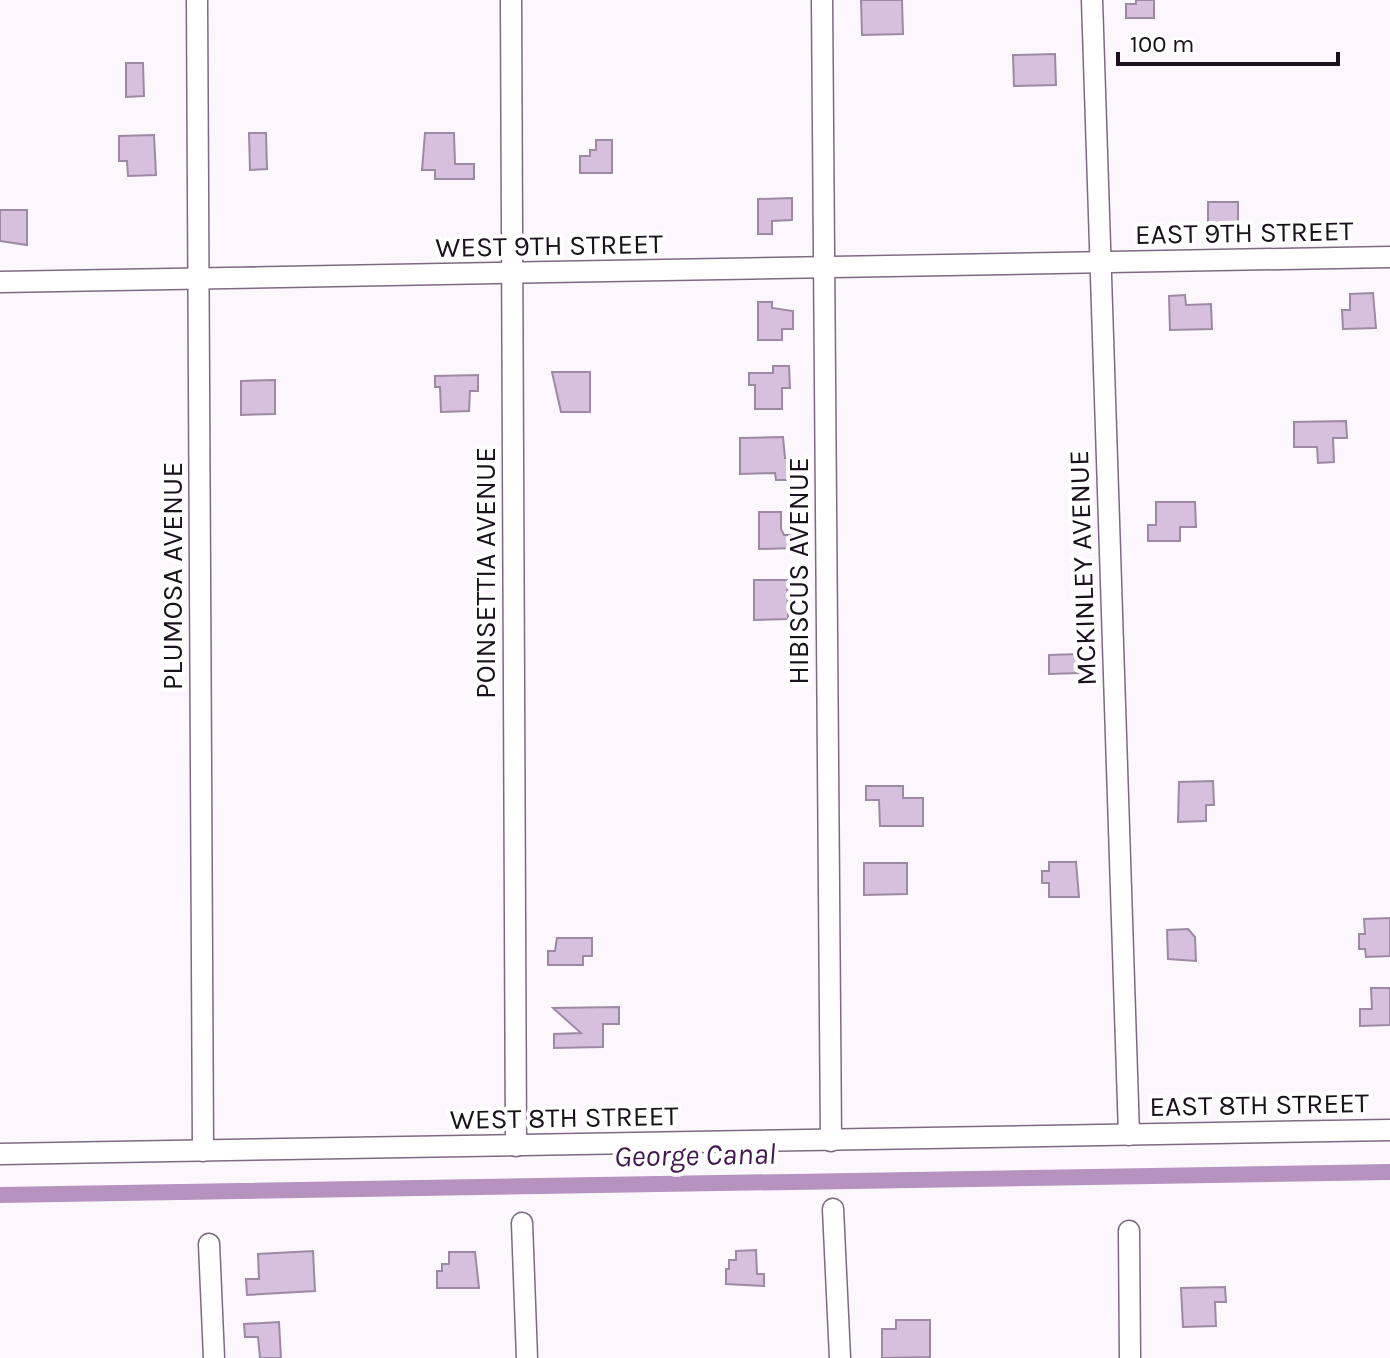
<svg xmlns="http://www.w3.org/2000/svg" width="1390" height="1358" viewBox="0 0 1390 1358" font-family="Karla,sans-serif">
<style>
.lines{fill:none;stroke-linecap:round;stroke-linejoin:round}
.canal{stroke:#b593be;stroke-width:16}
.building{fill:#d7c0dd;stroke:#9e89a4;stroke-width:2}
.minor-casing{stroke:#7e6983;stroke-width:23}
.minor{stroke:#fff;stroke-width:20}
.labels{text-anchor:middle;stroke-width:8;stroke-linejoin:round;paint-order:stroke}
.street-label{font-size:28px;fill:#19111b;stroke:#fff}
.water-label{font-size:30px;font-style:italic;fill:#44194f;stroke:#fff}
</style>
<rect width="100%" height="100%" fill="#fcf7fd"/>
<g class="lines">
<polyline class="canal" points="0,1195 1390,1172"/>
</g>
<g class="building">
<polygon points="861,0 902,0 903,34 862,35"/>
<polygon points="1136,0 1154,0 1154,18 1126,18 1126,4 1136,4"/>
<polygon points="1055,54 1056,85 1014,86 1013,55"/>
<polygon points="126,63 143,63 144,96 126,97"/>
<polygon points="249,133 266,133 267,169 250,170"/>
<polygon points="425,133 454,133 455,164 474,164 474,179 435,179 435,170 422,170"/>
<polygon points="154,135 156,175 128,176 127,161 119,161 119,136"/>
<polygon points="596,140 612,140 612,173 580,173 580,156 590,156 590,150 596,150"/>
<polygon points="792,198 792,220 772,221 772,234 758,234 758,199"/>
<rect x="1208" y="202" width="30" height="22"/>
<polygon points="0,210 27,210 27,245 0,241"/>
<polygon points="1373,293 1376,328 1343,329 1342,310 1350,310 1350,294"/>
<polygon points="1185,295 1186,305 1211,304 1212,329 1170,330 1169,296"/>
<polygon points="758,302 772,302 772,308 793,311 793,329 782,329 782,340 758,340"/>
<polygon points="773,366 789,366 790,388 782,388 782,409 755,409 755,385 749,385 749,373 773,373"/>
<polygon points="552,372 590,372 590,412 561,412"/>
<polygon points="478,375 478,391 470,391 469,411 441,412 440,387 435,387 435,376"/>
<polygon points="275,380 275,414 241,415 241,381"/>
<polygon points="1346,421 1347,438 1333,438 1334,462 1318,463 1317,447 1294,447 1294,422"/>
<polygon points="783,437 785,458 792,458 792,480 776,480 775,473 740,474 740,438"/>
<polygon points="1156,502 1195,502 1196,527 1180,527 1180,541 1148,541 1148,525 1156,525"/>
<polygon points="759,512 781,512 781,529 784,535 794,535 795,548 759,549"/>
<polygon points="754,580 787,580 788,619 754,620"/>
<polygon points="1079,654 1079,673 1049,674 1049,655"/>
<polygon points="1213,781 1214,805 1206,805 1206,821 1178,822 1179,782"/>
<polygon points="866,786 903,786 903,798 923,798 923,826 880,826 879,800 866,800"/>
<polygon points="1049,862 1076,862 1079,897 1049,897 1049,883 1042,883 1042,871 1049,871"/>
<polygon points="864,863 907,863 907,894 864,895"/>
<polygon points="1390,918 1390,956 1366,957 1365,949 1359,949 1359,934 1365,934 1364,919"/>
<polygon points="1188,929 1195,937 1196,961 1168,959 1167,930"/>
<polygon points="557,938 592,938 592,956 583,956 583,965 548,965 548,951 555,951"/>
<polygon points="1371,988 1390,988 1390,1025 1360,1026 1360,1009 1372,1009"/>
<polygon points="619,1007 619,1024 603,1024 603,1047 554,1048 554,1034 581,1033 553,1008"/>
<polygon points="756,1250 757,1274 764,1274 764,1286 726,1284 726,1269 729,1269 729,1260 736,1260 736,1251"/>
<polygon points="313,1251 315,1291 247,1295 246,1279 259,1279 258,1254"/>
<polygon points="449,1252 475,1252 479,1288 437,1288 437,1271 442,1271 442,1264 449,1264"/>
<polygon points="1225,1287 1226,1302 1215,1302 1216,1326 1183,1327 1181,1288"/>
<polygon points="896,1320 930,1320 930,1357 882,1358 882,1329 896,1329"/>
<polygon points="279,1322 281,1358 260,1358 258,1337 245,1337 244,1324"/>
</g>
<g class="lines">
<g class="minor-casing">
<g id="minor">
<polyline points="197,0 203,1151"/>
<polyline points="511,0 516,1146"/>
<polyline points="822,0 831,1141"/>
<polyline points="1092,0 1129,1135"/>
<polyline points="0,282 1390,257"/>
<polyline points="0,1154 1390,1130"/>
<polyline points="833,1209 840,1358"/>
<polyline points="522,1223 527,1358"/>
<polyline points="1129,1231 1130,1358"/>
<polyline points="209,1244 214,1358"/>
</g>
</g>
<use href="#minor" class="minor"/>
</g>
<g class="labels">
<g class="street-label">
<text transform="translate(1244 232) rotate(-1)" y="10">EAST 9TH STREET</text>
<text transform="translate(549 245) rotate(-1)" y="10">WEST 9TH STREET</text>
<text transform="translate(1082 568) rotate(-92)" y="10">MCKINLEY AVENUE</text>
<text transform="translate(798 571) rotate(-90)" y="10">HIBISCUS AVENUE</text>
<text transform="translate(485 573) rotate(-90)" y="10">POINSETTIA AVENUE</text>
<text transform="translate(172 576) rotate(-90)" y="10">PLUMOSA AVENUE</text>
<text transform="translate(1259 1104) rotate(-1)" y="10">EAST 8TH STREET</text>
<text transform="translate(564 1117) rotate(-1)" y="10">WEST 8TH STREET</text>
</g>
<g class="water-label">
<text transform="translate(695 1155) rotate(-1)" y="10">George Canal</text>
</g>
</g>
<path d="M1118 52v12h220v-12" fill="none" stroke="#19111b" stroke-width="4"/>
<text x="1130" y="52" font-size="24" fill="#19111b" stroke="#ffffff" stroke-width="6" paint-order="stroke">100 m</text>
</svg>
